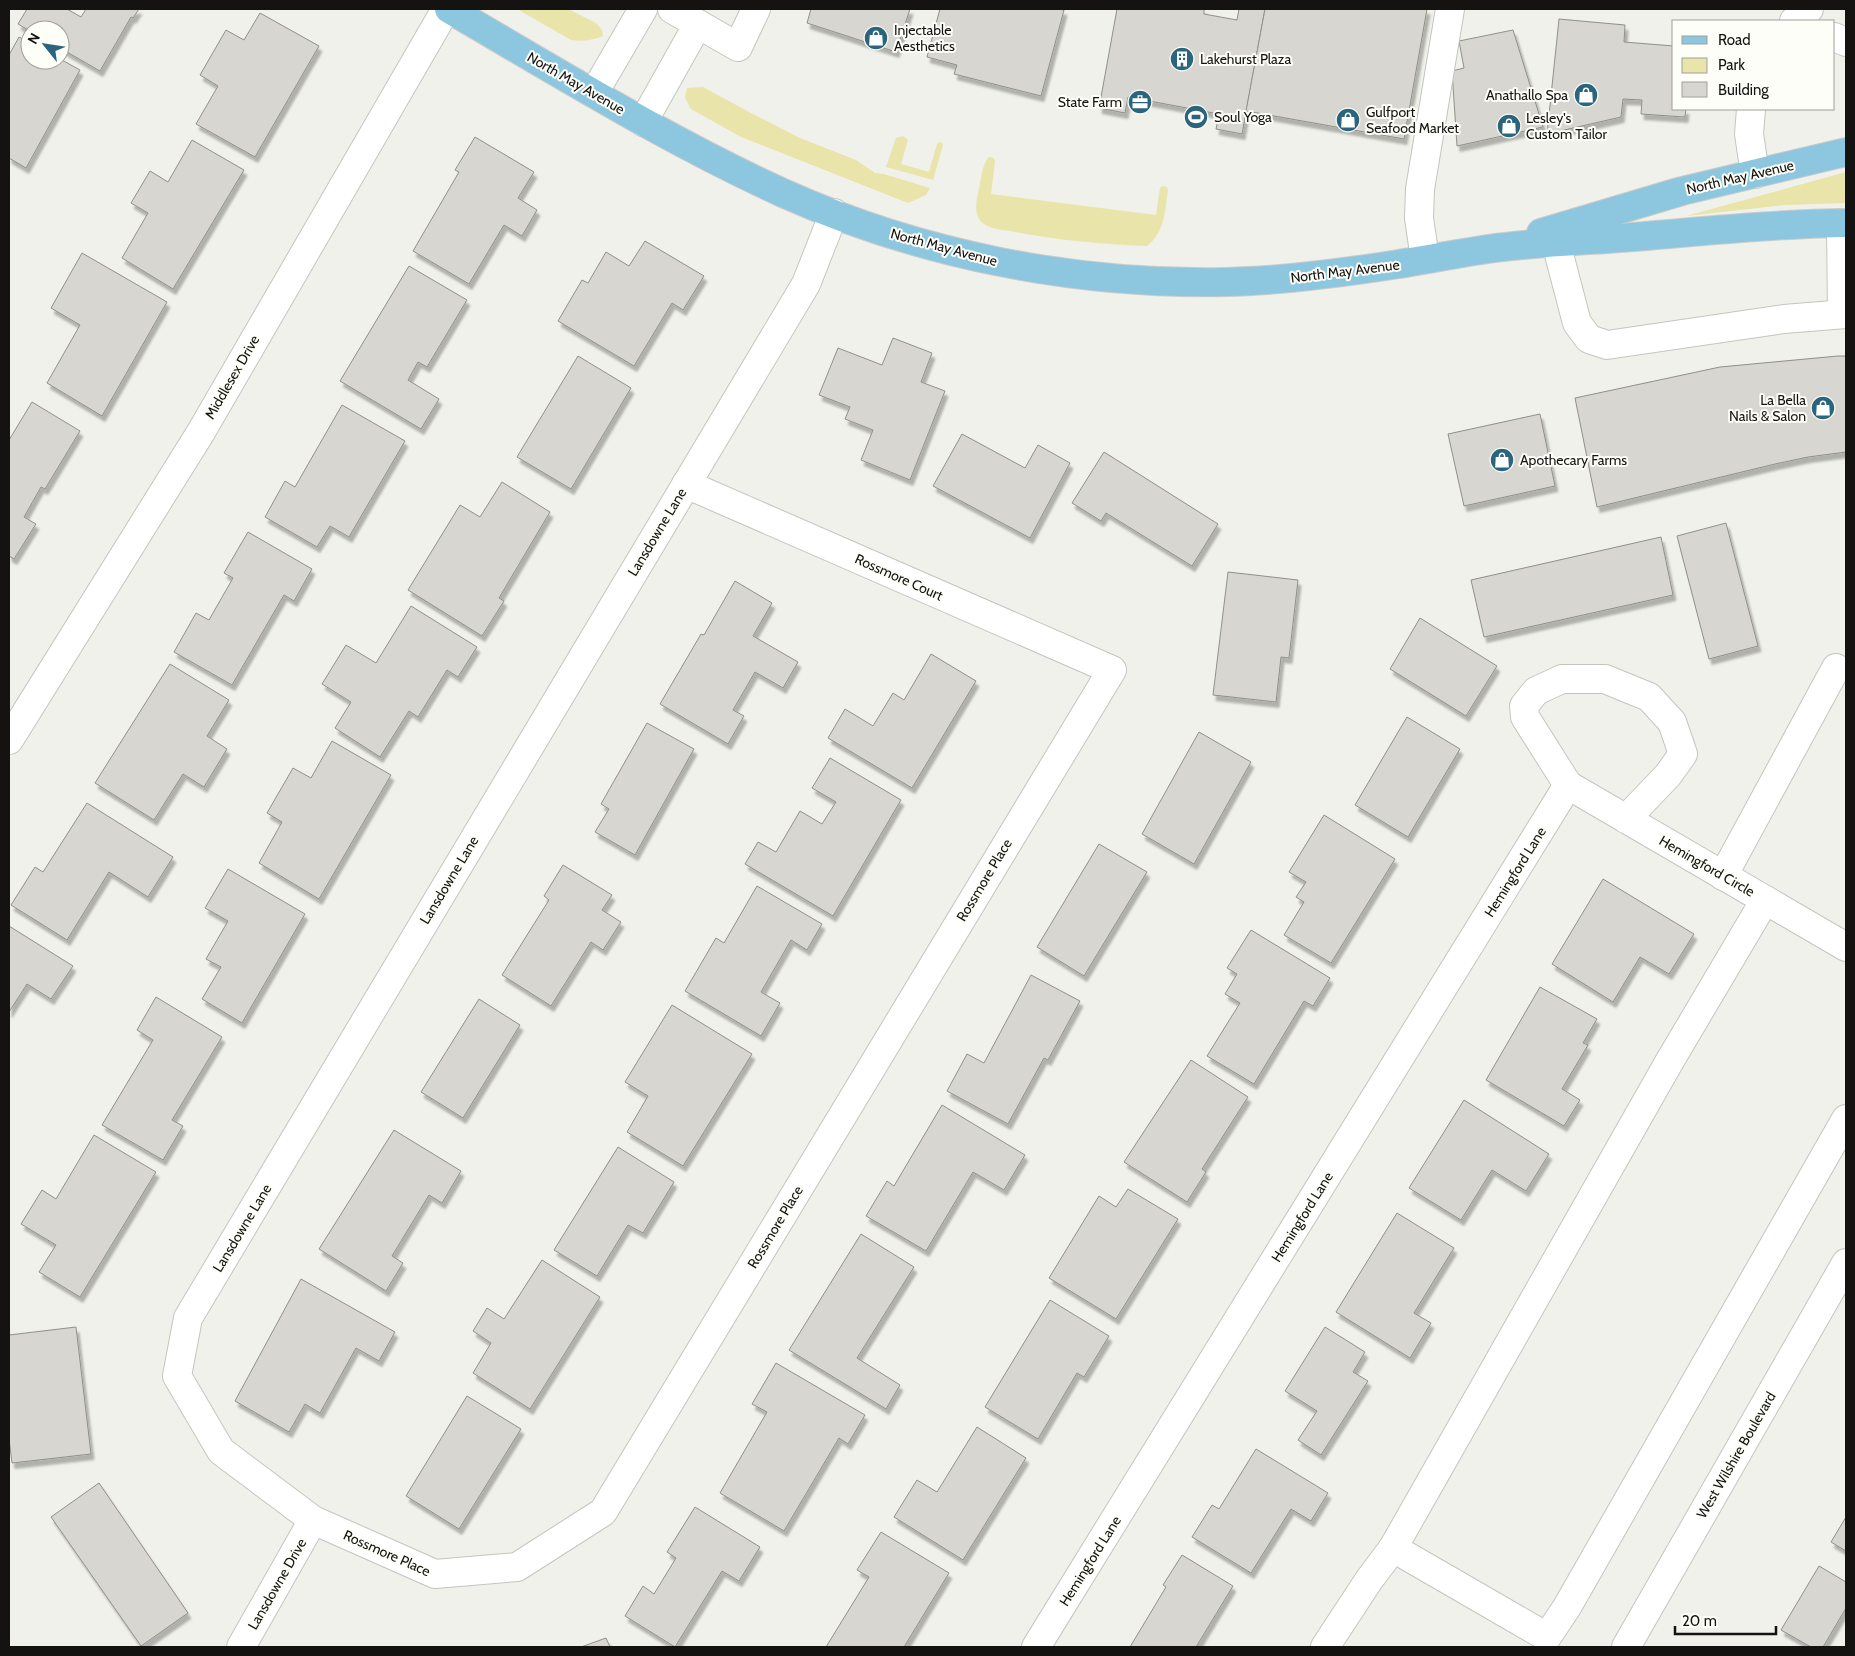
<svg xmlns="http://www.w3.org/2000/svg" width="1855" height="1656" viewBox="0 0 1855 1656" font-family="Cabin,sans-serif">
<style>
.green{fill:#e9e4a9}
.building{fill:#d7d6d1;stroke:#90908b;filter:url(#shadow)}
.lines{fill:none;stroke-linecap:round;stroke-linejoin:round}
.minor-casing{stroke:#c5c5c0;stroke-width:30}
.major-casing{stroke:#cbcbcb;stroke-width:30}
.minor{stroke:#fff;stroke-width:28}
.major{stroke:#8cc7df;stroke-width:28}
.labels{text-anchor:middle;stroke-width:4;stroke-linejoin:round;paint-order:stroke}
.poi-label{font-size:14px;fill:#141312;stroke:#fefef8;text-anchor:start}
.street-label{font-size:14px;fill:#141312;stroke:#fefef8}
</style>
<defs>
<filter id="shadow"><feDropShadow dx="3" dy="5.5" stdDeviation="1" flood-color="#0004"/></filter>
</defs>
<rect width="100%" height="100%" fill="#f1f1eb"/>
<g class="green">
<path d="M517 9H568L596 23 602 30 603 36C592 40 583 42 571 40Z"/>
<polygon points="703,87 751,113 800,138 856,160 875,173 884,174 930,188 926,195 908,203 741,137 691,109 685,98 687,88"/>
<polygon points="903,136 908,140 901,164 929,172 937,144 939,142 942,143 943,145 933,180 886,167 896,138"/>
<path d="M989 157 994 158 995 162 991 194 1156 215 1160 188 1163 186 1167 187 1168 190C1165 211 1165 232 1147 246 1101 244 1055 240 1010 231 1002 230 991 229 984 224 973 216 976 202 979 189 981 180 982 164 989 157Z"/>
<polygon points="1846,172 1846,203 1784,205 1686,216"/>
</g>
<g class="building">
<polygon points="27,9 67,9 81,17 86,9 139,9 133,18 131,17 100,71 60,48 60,30 30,31 18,24"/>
<polygon points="811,9 910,9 896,52 807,23"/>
<polygon points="940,9 1058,9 1064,10 1041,96 954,74 957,65 927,57"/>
<polygon points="1117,9 1204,9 1204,14 1237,20 1239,9 1265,9 1242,134 1216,129 1219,114 1128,97 1125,113 1099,108"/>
<polygon points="1265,9 1427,9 1404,139 1246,111"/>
<polygon points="260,13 319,46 255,157 196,124 218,86 200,75 226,30 244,40"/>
<polygon points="1559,19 1625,25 1624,42 1674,46 1674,109 1686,109 1685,117 1641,114 1642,100 1623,99 1621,117 1547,134"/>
<polygon points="1513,30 1543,127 1457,146 1452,71 1464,68 1459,41"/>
<polygon points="19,37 30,43 30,60 60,59 80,70 26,168 9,158 9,55"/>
<polygon points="475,137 534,172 518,198 537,210 522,236 504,225 469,284 413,251 459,172 455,170"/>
<polygon points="192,140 244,170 173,289 122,258 148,213 131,203 150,171 168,182"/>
<polygon points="645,241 704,276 683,310 672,303 634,366 558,321 582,280 588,283 606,252 629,266"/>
<polygon points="82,253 167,302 102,416 47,383 80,325 51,308"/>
<polygon points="409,266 467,300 427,367 418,362 408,380 439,399 421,429 340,381"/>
<polygon points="893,338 932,353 921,382 945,391 910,480 861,460 873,430 845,419 850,407 819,395 838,348 882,365"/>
<polygon points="578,356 631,388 571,489 517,457"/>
<polygon points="1838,356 1846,356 1846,452 1808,457 1775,464 1597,507 1575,398 1720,367"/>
<polygon points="32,402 80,431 45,489 41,487 24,517 36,524 14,559 9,556 9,440"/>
<polygon points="342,405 405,441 349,537 330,526 317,547 265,517 285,481 295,487"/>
<polygon points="1540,414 1555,486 1464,506 1448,434"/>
<polygon points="962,434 1025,468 1038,445 1070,463 1030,538 933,486"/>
<polygon points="1104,452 1218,524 1192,566 1106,513 1101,521 1072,503"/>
<polygon points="502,482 550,512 499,598 504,601 482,636 408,590 460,505 480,517"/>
<polygon points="1726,523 1758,646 1709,659 1677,536"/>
<polygon points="248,532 312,569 294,601 284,595 232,685 174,652 196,613 209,620 233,578 224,573"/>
<polygon points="1661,537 1673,595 1484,637 1471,580"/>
<polygon points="1228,572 1298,580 1289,658 1281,657 1276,702 1213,695"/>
<polygon points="735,581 772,603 753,636 798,662 783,688 755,672 733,710 744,716 728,744 660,704 701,634 704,635"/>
<polygon points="411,606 477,647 458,677 447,670 418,717 409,711 380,757 335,728 351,702 322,684 346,645 376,663"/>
<polygon points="1420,618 1497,666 1466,716 1390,669"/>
<polygon points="931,654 976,681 912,788 828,738 845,709 873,726 893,693 904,700"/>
<polygon points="170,664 229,700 207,736 227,749 204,787 183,774 154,820 95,783"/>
<polygon points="1407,717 1460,749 1408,837 1355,805"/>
<polygon points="647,723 694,749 635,855 595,832 609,809 601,804"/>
<polygon points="1199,732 1251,762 1194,864 1142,834"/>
<polygon points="332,741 391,775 319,899 259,863 282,822 267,813 293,768 311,778"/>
<polygon points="830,758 901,800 833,916 745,864 758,842 776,852 800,811 822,824 836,802 812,788"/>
<polygon points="87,803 173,857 148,897 109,872 67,940 11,905 35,867 43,872"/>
<polygon points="1324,815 1395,859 1331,963 1284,935 1304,902 1296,897 1306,882 1289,872"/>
<polygon points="1099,844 1147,872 1084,976 1037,947"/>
<polygon points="563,865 612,895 602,910 621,922 603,950 591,942 551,1006 502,975 549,900 544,896"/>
<polygon points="228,869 305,914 242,1023 202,999 221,967 206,959 228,921 205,908"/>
<polygon points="1603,879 1694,934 1669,974 1640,957 1613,1002 1552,964"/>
<polygon points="757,886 822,924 807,950 791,940 761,992 780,1003 761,1036 685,991 716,938 724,943"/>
<polygon points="9,926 73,966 51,999 27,984 9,1012"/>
<polygon points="1251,930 1330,978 1313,1006 1304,1001 1254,1084 1207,1056 1240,1003 1225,994 1237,974 1227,968"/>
<polygon points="1031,975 1080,1001 1048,1060 1044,1058 1008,1124 947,1091 967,1054 984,1063"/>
<polygon points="1540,987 1597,1019 1583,1043 1588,1045 1562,1089 1580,1100 1564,1126 1486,1080"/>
<polygon points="156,997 222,1037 172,1120 183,1126 163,1160 102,1125 153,1040 137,1030"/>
<polygon points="479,999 520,1025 463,1118 421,1092"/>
<polygon points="672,1005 752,1054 683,1166 627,1132 648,1096 625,1082"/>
<polygon points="1191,1060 1248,1097 1202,1169 1206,1172 1187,1202 1124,1162"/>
<polygon points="1464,1100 1549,1154 1526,1191 1492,1170 1461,1220 1409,1188"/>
<polygon points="942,1105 1025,1155 1004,1190 973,1172 926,1251 866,1216 887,1181 894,1186"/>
<polygon points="394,1130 461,1171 442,1203 429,1195 392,1256 403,1263 386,1291 319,1249"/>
<polygon points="94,1135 156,1172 80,1297 39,1272 56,1245 21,1224 42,1190 56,1199"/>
<polygon points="618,1147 674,1182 643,1233 628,1225 597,1276 554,1250"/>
<polygon points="1128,1189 1178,1219 1116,1319 1049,1278 1099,1196 1116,1207"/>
<polygon points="1397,1213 1454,1248 1414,1313 1431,1323 1410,1358 1336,1312"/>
<polygon points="861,1234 914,1267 857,1358 900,1385 886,1409 789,1350"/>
<polygon points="542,1260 600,1297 530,1409 473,1373 491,1343 473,1331 487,1308 504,1319"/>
<polygon points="301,1279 395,1332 379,1361 356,1348 320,1413 305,1404 289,1432 235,1401"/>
<polygon points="1050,1300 1109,1336 1084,1377 1077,1373 1038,1439 985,1407"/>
<polygon points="76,1327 91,1454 12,1463 9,1439 9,1335"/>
<polygon points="1325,1327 1365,1352 1353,1372 1368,1381 1321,1455 1298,1440 1317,1411 1285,1391"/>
<polygon points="776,1363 865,1415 848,1444 839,1438 784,1531 720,1493 767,1412 752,1404"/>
<polygon points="467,1396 521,1429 459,1529 406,1496"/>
<polygon points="977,1427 1026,1458 963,1560 894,1517 917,1480 937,1492"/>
<polygon points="1256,1449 1328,1493 1311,1521 1291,1509 1251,1573 1192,1537 1212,1505 1219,1509"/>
<polygon points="99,1483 188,1613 141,1646 51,1517"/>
<polygon points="695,1507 760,1547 739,1581 722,1571 675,1647 625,1616 643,1586 654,1594 676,1558 667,1552"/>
<polygon points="1846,1517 1846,1551 1831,1542"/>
<polygon points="881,1532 949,1573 904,1647 826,1647 869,1577 857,1570"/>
<polygon points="1182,1555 1233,1586 1196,1647 1130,1647 1166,1587 1163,1585"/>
<polygon points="1819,1566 1846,1582 1846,1608 1823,1647 1811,1647 1781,1630"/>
<polygon points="606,1638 610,1647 581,1647"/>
</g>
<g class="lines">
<g class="minor-casing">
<g id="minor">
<polyline points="672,9 738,47 756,9"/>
<polyline points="1794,21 1809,9"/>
<polyline points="1834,37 1846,42"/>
<polyline points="594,93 643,9"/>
<polyline points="1751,109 1749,134 1755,174"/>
<polyline points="643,122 698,24"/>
<polyline points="1841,223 1842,314"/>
<polyline points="1556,243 1577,323 1589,339 1607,345 1784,319 1846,314"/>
<polyline points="1425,259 1419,218 1420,189 1450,9"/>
<polyline points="686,484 1112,670 603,1512 517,1567 435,1574 313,1520 221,1451 177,1376 188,1318 806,284 834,213"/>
<polyline points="9,740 201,432 446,9"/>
<polyline points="1626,819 1668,775 1683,754 1672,722 1649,697 1605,679 1562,679 1536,691 1524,706 1525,717 1568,785 1846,947"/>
<polyline points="1723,876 1836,668"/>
<polyline points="1393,1548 1547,1637 1567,1607 1846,1119"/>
<polyline points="241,1647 313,1520"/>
<polyline points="1036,1647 1568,785"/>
<polyline points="1325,1647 1369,1580 1393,1548 1668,1064 1765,900"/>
<polyline points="1626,1647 1846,1263"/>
</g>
</g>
<g class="major-casing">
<g id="major">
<path d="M449 9C559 73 667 140 783 193 921 255 1075 285 1226 282 1279 281 1333 274 1386 266 1420 261 1454 254 1488 249 1536 242 1585 241 1634 237 1705 231 1775 224 1846 223"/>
<polyline points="1541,233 1682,191 1846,152"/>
</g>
</g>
<use href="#minor" class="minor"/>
<use href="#major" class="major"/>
</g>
<defs>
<g id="shop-disc" transform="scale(1.25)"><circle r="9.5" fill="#2a647d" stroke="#fefef8"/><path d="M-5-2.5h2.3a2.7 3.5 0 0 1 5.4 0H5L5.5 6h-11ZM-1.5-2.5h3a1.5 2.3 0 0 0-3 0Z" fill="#fff"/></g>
<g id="building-disc" transform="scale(1.25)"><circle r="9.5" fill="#2a647d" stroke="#fefef8"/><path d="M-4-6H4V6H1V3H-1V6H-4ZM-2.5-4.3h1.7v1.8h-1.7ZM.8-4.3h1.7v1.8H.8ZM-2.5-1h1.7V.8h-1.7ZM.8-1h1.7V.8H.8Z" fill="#fff"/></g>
<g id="office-disc" transform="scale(1.25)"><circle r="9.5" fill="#2a647d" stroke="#fefef8"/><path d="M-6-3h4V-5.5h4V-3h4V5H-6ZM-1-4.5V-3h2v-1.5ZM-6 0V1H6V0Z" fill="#fff"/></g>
<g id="stadium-disc" transform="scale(1.25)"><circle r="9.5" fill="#2a647d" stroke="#fefef8"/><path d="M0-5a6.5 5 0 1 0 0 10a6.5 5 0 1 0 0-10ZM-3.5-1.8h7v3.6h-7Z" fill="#fff"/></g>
</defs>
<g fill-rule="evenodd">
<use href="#shop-disc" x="876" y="38"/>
<use href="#building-disc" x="1182" y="59"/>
<use href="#shop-disc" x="1586" y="95"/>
<use href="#office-disc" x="1140" y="102"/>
<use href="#stadium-disc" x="1196" y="117"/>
<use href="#shop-disc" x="1348" y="120"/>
<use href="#shop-disc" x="1509" y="126"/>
<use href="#shop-disc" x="1823" y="408"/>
<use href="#shop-disc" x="1502" y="460"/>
</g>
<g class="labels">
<g class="poi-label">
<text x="894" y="35">Injectable<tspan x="894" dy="16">Aesthetics</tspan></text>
<text x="1200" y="64">Lakehurst Plaza</text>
<text x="1568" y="100" text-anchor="end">Anathallo Spa</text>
<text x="1122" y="107" text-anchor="end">State Farm</text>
<text x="1366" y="117">Gulfport<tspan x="1366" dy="16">Seafood Market</tspan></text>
<text x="1214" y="122">Soul Yoga</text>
<text x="1526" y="123">Lesley's<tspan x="1526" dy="16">Custom Tailor</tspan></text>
<text x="1806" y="405" text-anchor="end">La Bella<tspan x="1806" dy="16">Nails &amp; Salon</tspan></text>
<text x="1520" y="465">Apothecary Farms</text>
</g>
<g class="street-label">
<text transform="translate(576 83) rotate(30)" y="5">North May Avenue</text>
<text transform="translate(1740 177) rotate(-13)" y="5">North May Avenue</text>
<text transform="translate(944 247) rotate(15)" y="5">North May Avenue</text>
<text transform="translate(1345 271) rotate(-7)" y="5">North May Avenue</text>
<text transform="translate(232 377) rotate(-60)" y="5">Middlesex Drive</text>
<text transform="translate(657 532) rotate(-59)" y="5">Lansdowne Lane</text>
<text transform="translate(899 577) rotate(24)" y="5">Rossmore Court</text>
<text transform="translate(1707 866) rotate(30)" y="5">Hemingford Circle</text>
<text transform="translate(1515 872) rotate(-58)" y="5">Hemingford Lane</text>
<text transform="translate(449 880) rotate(-59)" y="5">Lansdowne Lane</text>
<text transform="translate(984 880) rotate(-59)" y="5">Rossmore Place</text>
<text transform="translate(1302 1217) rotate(-58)" y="5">Hemingford Lane</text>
<text transform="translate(775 1227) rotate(-59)" y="5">Rossmore Place</text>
<text transform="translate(242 1228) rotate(-59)" y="5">Lansdowne Lane</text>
<text transform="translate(1736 1455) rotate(-60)" y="5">West Wilshire Boulevard</text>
<text transform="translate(387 1553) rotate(24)" y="5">Rossmore Place</text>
<text transform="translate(1090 1561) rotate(-58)" y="5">Hemingford Lane</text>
<text transform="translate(277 1584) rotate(-60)" y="5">Lansdowne Drive</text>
</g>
</g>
<rect width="1855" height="1656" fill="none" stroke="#141312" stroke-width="20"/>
<rect x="1672" y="20" width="162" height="90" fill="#fefef8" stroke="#a0a09c"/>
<rect x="1682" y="36" width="25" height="8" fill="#8cc7df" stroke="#a0a09c"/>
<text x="1718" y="45" font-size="15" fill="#141312">Road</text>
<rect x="1682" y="58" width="25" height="15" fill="#e9e4a9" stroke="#a0a09c"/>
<text x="1718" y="70" font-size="15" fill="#141312">Park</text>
<rect x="1682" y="82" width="25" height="15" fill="#d7d6d1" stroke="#a0a09c"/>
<text x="1718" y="95" font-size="15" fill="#141312">Building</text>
<g transform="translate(45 45) rotate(300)"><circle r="24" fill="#fefef8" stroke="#a0a09c"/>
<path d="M0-4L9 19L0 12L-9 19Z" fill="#2a647d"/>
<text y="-8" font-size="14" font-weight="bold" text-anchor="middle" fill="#141312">N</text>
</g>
<path d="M1675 1626v8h101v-8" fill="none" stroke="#141312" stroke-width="2.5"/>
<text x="1682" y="1626" font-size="15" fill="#141312" stroke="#fefef8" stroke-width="4" paint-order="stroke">20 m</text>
</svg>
